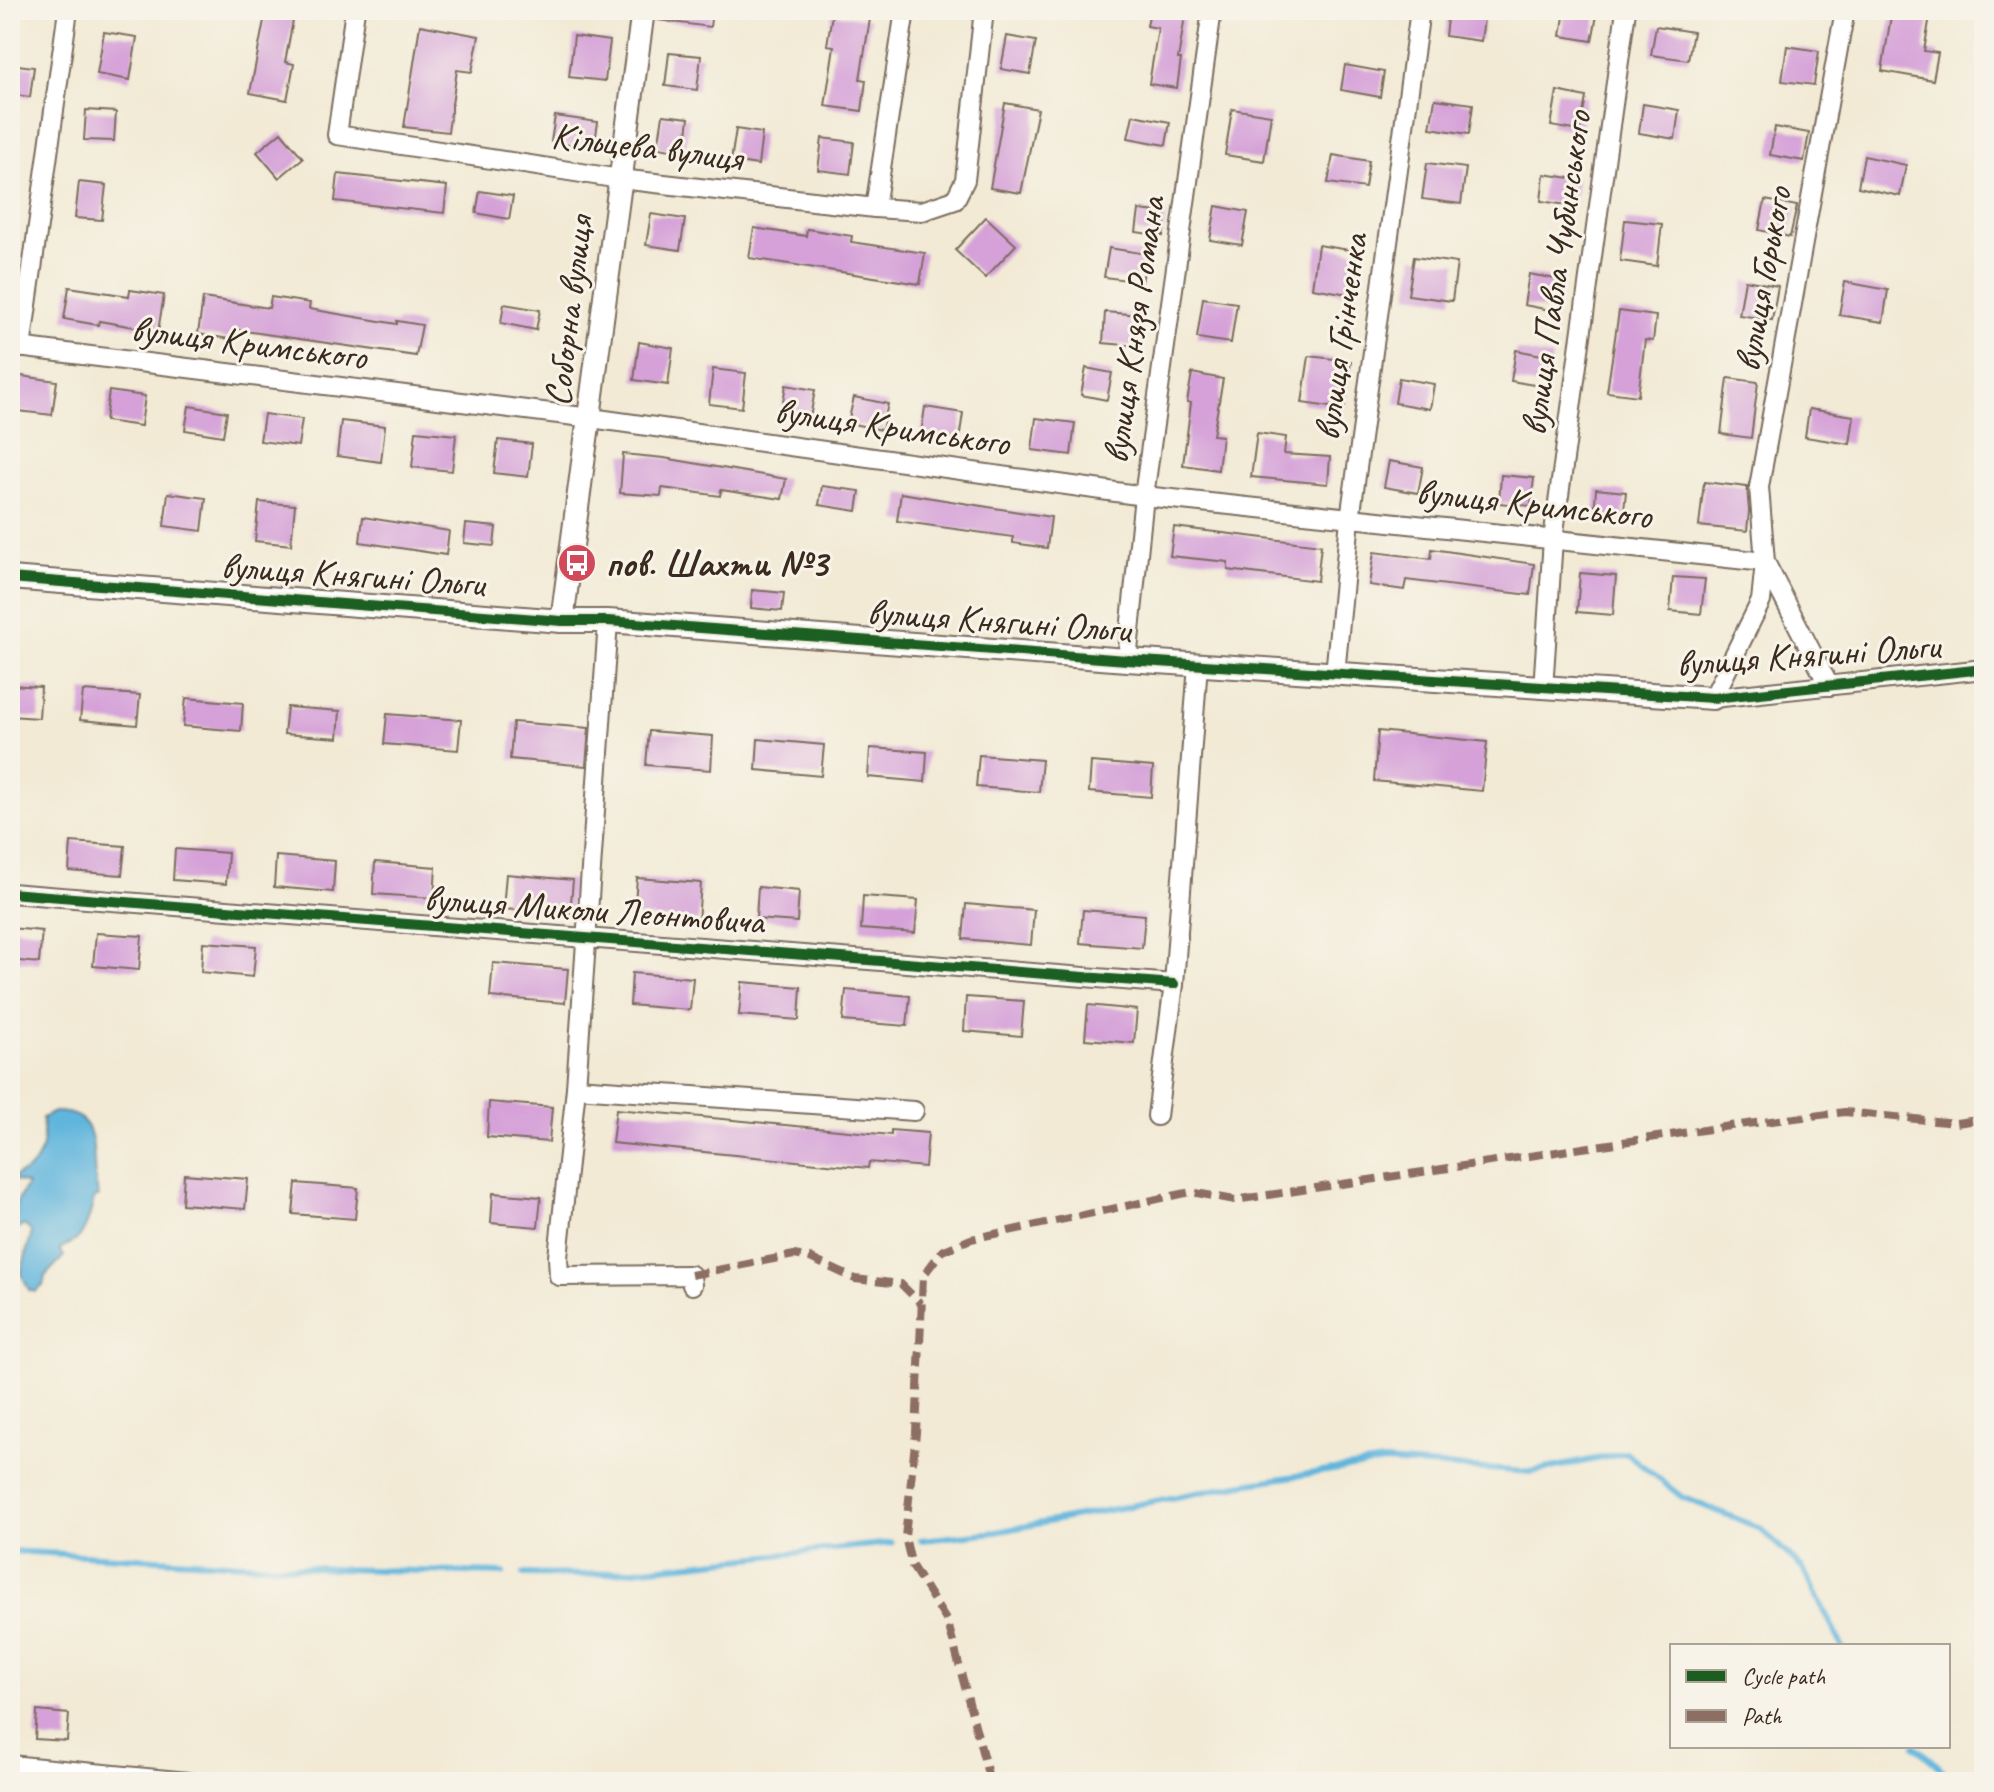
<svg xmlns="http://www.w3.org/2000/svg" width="1994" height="1792" viewBox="0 0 1994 1792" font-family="Caveat,sans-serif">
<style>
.water{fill:#60b5dd;stroke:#4e707e;stroke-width:2}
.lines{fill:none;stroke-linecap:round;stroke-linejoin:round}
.stream{stroke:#60b5dd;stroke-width:6}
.building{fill:#d5a1d8}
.minor-casing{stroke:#7b6d5e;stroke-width:22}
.tertiary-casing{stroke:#7b6d5e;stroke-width:26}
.minor{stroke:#fff;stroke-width:18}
.tertiary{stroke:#fff;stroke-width:22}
.quiet{stroke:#8d6e63;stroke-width:8;stroke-dasharray:16 8;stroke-linecap:butt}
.cycleway-casing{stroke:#f7f3e8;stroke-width:15}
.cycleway{stroke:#1b5e20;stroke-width:10}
.labels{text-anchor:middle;stroke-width:6;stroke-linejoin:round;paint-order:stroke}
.street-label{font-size:38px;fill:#3b2a1e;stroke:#f7f3e8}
.poi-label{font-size:38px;font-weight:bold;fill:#3b2a1e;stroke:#f7f3e8;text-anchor:start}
</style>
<rect width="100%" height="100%" fill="#f7f3e8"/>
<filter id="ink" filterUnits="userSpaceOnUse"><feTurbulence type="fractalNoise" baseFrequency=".0125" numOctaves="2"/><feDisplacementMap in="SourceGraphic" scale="16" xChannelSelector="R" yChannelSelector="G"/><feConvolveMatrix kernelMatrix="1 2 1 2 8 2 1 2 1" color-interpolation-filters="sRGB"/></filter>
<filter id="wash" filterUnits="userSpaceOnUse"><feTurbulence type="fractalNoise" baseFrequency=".006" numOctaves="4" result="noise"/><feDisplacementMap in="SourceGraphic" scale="32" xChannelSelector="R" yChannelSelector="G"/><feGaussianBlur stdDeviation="1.8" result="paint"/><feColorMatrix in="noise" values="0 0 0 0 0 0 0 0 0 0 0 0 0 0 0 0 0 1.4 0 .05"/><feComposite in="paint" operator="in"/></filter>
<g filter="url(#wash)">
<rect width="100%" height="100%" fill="#f2ead5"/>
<path class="water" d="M54 1112C109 1111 86 1164 99 1196L94 1199C90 1213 87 1234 72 1243 68 1245 63 1246 60 1249L64 1256 45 1276 43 1286 35 1292 29 1290 21 1273 32 1232 24 1225 18 1229 10 1224V1212L16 1214 17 1202 27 1184 10 1179C16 1175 23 1173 29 1169 44 1158 44 1134 42 1118Z"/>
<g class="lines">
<g class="stream">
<polyline points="921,1540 996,1532 1238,1485 1384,1462 1531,1472 1626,1453 1682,1497 1760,1528 1803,1569 1842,1646"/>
<polyline points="10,1551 335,1569 503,1573"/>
<polyline points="524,1574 586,1575 891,1543"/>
<polyline points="1915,1746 1956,1782"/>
</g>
</g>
<g id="blocks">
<g class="building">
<polygon points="266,10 295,10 285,62 294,64 287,100 250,93"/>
<polygon points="658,10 712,10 710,27 657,20"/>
<polygon points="1150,10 1186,10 1178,59 1181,59 1177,88 1149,84 1158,28 1147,26"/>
<polygon points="1448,10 1485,12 1481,41 1445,36"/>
<polygon points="1565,10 1598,10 1592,41 1561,36"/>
<polygon points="1892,10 1931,10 1924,51 1938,53 1933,80 1882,71"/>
<polygon points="832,14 870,19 860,79 866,80 862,111 825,106 834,46 827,45"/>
<polygon points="420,25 479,36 472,72 457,70 448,132 404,127"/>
<polygon points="1656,26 1693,32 1688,60 1651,55"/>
<polygon points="104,32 137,37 130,80 97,74"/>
<polygon points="574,36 610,41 605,81 569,77"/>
<polygon points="1007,36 1036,41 1030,74 1001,69"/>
<polygon points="1787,46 1819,51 1814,85 1782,81"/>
<polygon points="669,53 701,56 697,90 665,86"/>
<polygon points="10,64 34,67 30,97 10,94"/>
<polygon points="1345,65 1384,72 1380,97 1341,90"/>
<polygon points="1557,91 1586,97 1580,131 1551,126"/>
<polygon points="1435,99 1473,104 1469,134 1430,128"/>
<polygon points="1005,103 1038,109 1021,193 990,188"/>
<polygon points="1643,104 1679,110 1675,139 1639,133"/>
<polygon points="1232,109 1271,115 1264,161 1225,155"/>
<polygon points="86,110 116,112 114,141 84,140"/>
<polygon points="663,115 689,118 685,152 658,148"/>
<polygon points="1133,115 1170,122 1166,145 1128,138"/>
<polygon points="555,116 598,122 594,149 551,142"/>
<polygon points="1775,127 1809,133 1804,161 1770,155"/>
<polygon points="736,129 762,133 758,165 731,161"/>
<polygon points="281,132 303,158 279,178 257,152"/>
<polygon points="822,138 854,142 850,174 818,170"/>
<polygon points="1333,155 1369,161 1365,188 1328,183"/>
<polygon points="1864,156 1906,165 1900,196 1858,187"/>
<polygon points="1427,163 1466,168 1461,204 1422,199"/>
<polygon points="338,174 447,186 444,213 335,201"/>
<polygon points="1544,174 1577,179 1573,206 1541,201"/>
<polygon points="79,182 106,185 102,220 75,218"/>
<polygon points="480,191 513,196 509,219 476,213"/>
<polygon points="1765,200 1797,206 1790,237 1759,230"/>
<polygon points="1216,206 1248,212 1242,245 1210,240"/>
<polygon points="1139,210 1166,213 1163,236 1136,232"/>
<polygon points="651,214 685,219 680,250 646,245"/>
<polygon points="986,217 1016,245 985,278 955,250"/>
<polygon points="1625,220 1662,224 1657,266 1620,261"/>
<polygon points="754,228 806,236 807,229 852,236 851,242 925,253 920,284 749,258"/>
<polygon points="1318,245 1362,252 1355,295 1312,288"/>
<polygon points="1109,248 1147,254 1142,282 1104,277"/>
<polygon points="1414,257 1457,263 1452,301 1408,295"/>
<polygon points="1529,274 1561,280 1555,311 1524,305"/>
<polygon points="1745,280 1778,286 1772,320 1739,315"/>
<polygon points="1845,282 1888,290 1883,322 1839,315"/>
<polygon points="69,287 129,296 130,290 164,295 158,331 99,321 98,325 64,319"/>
<polygon points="271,297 310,303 309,309 397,324 397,321 422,325 416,356 238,330 236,340 198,334 203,298 269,308"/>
<polygon points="1203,298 1237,303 1231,343 1197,338"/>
<polygon points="504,304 540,310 536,330 501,323"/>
<polygon points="1619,311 1656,316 1653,341 1645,340 1638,396 1607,392"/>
<polygon points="1105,312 1139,315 1136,346 1103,343"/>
<polygon points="639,342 673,348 668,385 634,380"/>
<polygon points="1516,350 1552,357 1546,387 1511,381"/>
<polygon points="1309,356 1351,361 1344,409 1302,403"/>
<polygon points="1086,368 1112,373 1107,400 1081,395"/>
<polygon points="713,369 746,373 742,408 709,404"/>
<polygon points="1192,373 1223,379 1213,435 1222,436 1218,470 1183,465 1191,403 1187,402"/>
<polygon points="14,375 57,381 52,415 10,410"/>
<polygon points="1399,378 1434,384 1430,409 1395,403"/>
<polygon points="1728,378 1758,382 1751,438 1721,434"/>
<polygon points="786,385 815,390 810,418 781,413"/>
<polygon points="109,391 145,396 141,426 105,421"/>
<polygon points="854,397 888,404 882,430 848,423"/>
<polygon points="189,406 227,412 223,436 185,430"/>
<polygon points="925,407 963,413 959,440 921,434"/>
<polygon points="1809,409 1854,416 1850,444 1805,437"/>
<polygon points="264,414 302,419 298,446 260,441"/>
<polygon points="1036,418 1075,423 1071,455 1032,450"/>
<polygon points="341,421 385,426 381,462 337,456"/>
<polygon points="416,431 456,435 452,471 412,467"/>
<polygon points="1257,433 1286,437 1284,454 1330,457 1328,484 1251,477"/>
<polygon points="498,440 532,444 528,477 494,473"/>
<polygon points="623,454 664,458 786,479 782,499 721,490 720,496 662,488 661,496 620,493"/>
<polygon points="1389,461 1423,467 1418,493 1384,487"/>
<polygon points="1501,475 1534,478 1531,506 1499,503"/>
<polygon points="1704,482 1747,487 1749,511 1747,531 1699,526"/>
<polygon points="822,486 860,491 857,511 819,505"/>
<polygon points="1596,489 1626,492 1623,519 1594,517"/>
<polygon points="168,493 206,498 202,531 164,526"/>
<polygon points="901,493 1051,517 1047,548 1013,543 1013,537 897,521"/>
<polygon points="259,502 295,505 291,545 255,541"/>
<polygon points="363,517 449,531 446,555 360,542"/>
<polygon points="466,524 496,527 494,546 464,543"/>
<polygon points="1174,527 1321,545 1317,581 1228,570 1228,562 1170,556"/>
<polygon points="1432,549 1534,564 1530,595 1406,580 1404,590 1369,585 1374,552 1431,559"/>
<polygon points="1580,573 1616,576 1613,615 1577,612"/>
<polygon points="1673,577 1705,579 1701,614 1670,611"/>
<polygon points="752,590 784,593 782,611 751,608"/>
<polygon points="10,685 41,687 39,718 10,716"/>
<polygon points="83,691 140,695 137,725 80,720"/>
<polygon points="186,698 243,703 241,731 183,726"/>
<polygon points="287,707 340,711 338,738 284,734"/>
<polygon points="387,714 461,720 458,750 384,744"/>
<polygon points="513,722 589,728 586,766 510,759"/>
<polygon points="649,731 713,736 711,770 646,765"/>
<polygon points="1378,731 1487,742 1482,791 1374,781"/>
<polygon points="758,739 824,745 821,776 756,770"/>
<polygon points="870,748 927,752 925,782 868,777"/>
<polygon points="979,755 1042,760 1039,792 976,787"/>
<polygon points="1091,762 1153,767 1151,797 1089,792"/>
<polygon points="71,842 125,846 122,875 69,871"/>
<polygon points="175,849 228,853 226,884 173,880"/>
<polygon points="276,856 335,861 333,892 274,887"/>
<polygon points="375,862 436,867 434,898 373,894"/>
<polygon points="506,874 573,880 570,914 503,909"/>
<polygon points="637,878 701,883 698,921 634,916"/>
<polygon points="758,887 799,891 797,922 756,919"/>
<polygon points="863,896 918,900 915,933 861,929"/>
<polygon points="966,904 1034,910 1031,945 963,939"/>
<polygon points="1083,910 1145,915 1142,948 1080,943"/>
<polygon points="10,928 42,931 39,963 10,960"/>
<polygon points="96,933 142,936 139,970 93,966"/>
<polygon points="203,942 256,946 253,977 201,972"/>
<polygon points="493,963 568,969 565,1003 490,997"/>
<polygon points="632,973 693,978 690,1010 630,1005"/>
<polygon points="742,982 801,987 799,1020 739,1015"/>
<polygon points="846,990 910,996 907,1026 843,1021"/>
<polygon points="966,997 1024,1001 1021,1036 964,1031"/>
<polygon points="1088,1005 1137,1010 1134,1043 1085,1039"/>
<polygon points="489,1102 552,1107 549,1142 487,1137"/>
<polygon points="616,1109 891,1135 891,1130 928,1133 925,1167 869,1162 868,1168 612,1143"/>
<polygon points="184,1174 248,1179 245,1209 182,1204"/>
<polygon points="296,1183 358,1188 355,1219 293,1214"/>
<polygon points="493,1193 541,1197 538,1227 491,1223"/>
<polygon points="37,1711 69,1714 67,1741 35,1739"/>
</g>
</g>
</g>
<g filter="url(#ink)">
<use href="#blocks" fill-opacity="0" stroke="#7b6d5e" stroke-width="2"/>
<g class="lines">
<g class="minor-casing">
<g id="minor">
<polyline points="355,10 337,135 620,179 875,208 905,10"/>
<polyline points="875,208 922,211 955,200 965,180 984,10"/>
<polyline points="10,346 591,418 1144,496 1765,562"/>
<polyline points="21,348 68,10"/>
<polyline points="1765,562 1829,686"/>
<polyline points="608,621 576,1088 558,1257 559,1276 691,1275 692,1285"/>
<polyline points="1127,660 1144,496 1212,10"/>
<polyline points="1335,674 1350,519 1420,10"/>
<polyline points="1543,689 1553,539 1626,10"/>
<polyline points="1713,698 1761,601 1765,562 1759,487 1845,10"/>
<polyline points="1713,698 1984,669"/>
<polyline points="10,893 1174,984"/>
<polyline points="576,1088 914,1111"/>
<polyline points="1157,1116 1174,984 1198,664"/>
<polyline points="10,1765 188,1782"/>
</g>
</g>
<g class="tertiary-casing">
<g id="tertiary">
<polyline points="10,578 562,621 608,621 1127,660 1713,698"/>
<polyline points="562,621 643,10"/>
</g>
</g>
<use href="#minor" class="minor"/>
<use href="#tertiary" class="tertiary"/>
<g class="quiet">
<polyline points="691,1275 794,1255 810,1258 855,1279 901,1284 921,1304"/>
<polyline points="990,1782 948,1623 912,1566 905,1537 916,1433 923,1276 942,1251 971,1239 1191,1192 1235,1200 1730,1126 1845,1112 1956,1123 1984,1119"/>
</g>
<g class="cycleway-casing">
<g id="cycleway">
<polyline points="10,578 562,621 608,621 1127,660 1713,698 1984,669"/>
<polyline points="10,893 1174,984"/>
</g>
</g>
<use href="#cycleway" class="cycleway"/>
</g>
</g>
<defs>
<g id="bus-disc" transform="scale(2)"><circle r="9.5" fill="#d1495b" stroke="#f7f3e8"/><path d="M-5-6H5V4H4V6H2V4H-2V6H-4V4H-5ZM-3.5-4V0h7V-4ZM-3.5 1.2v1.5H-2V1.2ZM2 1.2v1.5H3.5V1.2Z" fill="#fff"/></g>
</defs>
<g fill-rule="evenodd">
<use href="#bus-disc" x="577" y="563"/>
</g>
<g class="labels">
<g class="street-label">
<text transform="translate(647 146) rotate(7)" y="13">Кільцева вулиця</text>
<text transform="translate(1555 273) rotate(-82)" y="13">вулиця Павла Чубинського</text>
<text transform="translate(1762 279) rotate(-80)" y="13">вулиця Горького</text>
<text transform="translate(568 311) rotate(-83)" y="13">Соборна вулиця</text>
<text transform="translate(1133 330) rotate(-82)" y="13">вулиця Князя Романа</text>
<text transform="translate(1340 337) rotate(-82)" y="13">вулиця Грінченка</text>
<text transform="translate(249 342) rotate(7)" y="13">вулиця Кримського</text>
<text transform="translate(892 426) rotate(8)" y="13">вулиця Кримського</text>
<text transform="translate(1534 503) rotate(6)" y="13">вулиця Кримського</text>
<text transform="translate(353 574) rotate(4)" y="13">вулиця Княгині Ольги</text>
<text transform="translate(999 620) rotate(4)" y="13">вулиця Княгині Ольги</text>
<text transform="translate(1808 654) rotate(-4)" y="13">вулиця Княгині Ольги</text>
<text transform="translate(594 909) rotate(4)" y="13">вулиця Миколи Леонтовича</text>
</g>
<g class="poi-label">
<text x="605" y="576">пов. Шахти №3</text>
</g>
</g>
<rect width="1994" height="1792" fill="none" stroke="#f7f3e8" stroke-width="40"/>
<rect x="1670" y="1644" width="280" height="104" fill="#f7f3e8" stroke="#aca397" stroke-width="2"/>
<rect x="1686" y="1670" width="40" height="12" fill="#1b5e20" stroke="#aca397" stroke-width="2"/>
<text x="1742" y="1684" font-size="24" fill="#3b2a1e">Cycle path</text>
<rect x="1686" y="1710" width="40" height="12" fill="#8d6e63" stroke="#aca397" stroke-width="2"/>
<text x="1742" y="1724" font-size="24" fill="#3b2a1e">Path</text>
</svg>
